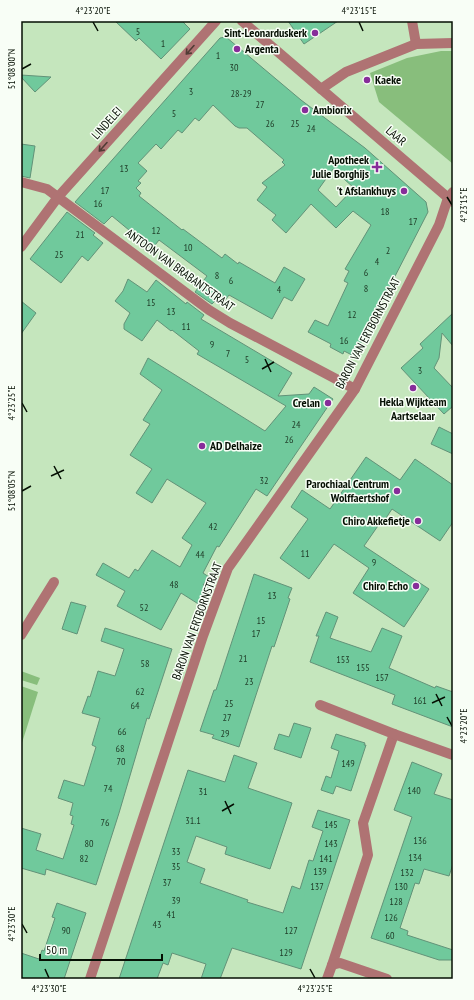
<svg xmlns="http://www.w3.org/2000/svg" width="474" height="1000" viewBox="0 0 474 1000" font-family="'PT Sans Narrow',sans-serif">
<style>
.green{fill:#88be7c}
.building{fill:#70c99c;stroke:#629278;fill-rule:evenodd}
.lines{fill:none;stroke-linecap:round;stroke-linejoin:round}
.minor{stroke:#af7373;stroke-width:10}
.oneway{stroke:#513c35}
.ticks{fill:none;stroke:#050f03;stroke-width:1.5}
.poi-dot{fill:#872d9a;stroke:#f8fef6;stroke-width:1.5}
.labels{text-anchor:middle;stroke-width:3;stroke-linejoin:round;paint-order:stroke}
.number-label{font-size:10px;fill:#203e29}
.poi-label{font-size:12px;font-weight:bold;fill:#050f03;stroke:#f8fef6;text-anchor:end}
.street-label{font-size:12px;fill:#050f03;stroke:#f8fef6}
.neatline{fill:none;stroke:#050f03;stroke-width:1.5}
.ticks-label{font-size:10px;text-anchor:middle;fill:#050f03}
</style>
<rect width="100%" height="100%" fill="#c5e6bd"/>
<g class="green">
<polygon points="441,51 453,51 453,164 379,102 370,73 407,58"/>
<polygon points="21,671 40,678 37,685 21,680"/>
<polygon points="21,686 38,692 21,746"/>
</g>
<g class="building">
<polygon points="115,21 182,21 190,29 161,59 139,38 136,41"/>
<polygon points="288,21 338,21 304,44"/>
<path d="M226 37 301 100 365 148 426 202 428 212 354 356 344 351 343 354 330 347 331 344 308 332 315 320 328 326 348 283 344 281 349 271 345 269 371 225 353 211 336 228 311 204 286 233 272 220 276 215 257 200 267 187 262 183 285 165 282 162 284 160 247 128H239L235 126 213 105 199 121 195 118 182 133 178 130 161 149 156 144 138 163 147 171 138 181 141 183 136 188 141 193 139 196 182 230 183 229 222 258 225 254 238 264 239 262 275 283 284 267 305 279 292 301 284 297 272 319 229 295 223 303 217 299 212 304 195 292 207 276 159 240 152 249 112 216 104 224 75 202 220 38ZM333 169 354 188 336 207 318 190Z"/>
<polygon points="21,75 51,77 35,92 21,77"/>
<polygon points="21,144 35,146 30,178 21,176"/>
<polygon points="67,212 95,233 93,235 103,243 88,261 82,256 61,283 30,259"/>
<polygon points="128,279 147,292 156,280 186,304 187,302 204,315 201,319 292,373 278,396 309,394 314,387 333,399 267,496 256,489 219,547 217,546 203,573 209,577 203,585 210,590 200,605 181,593 161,630 117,606 125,591 96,575 103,563 129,578 135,569 138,571 152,550 180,567 192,545 182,538 206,503 167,479 152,503 136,493 152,469 130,455 150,424 143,420 162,390 140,374 148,358 265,431 286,406 197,354 199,351 172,330 171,331 157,320 142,341 124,329 124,324 130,313 115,301 123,291"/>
<polygon points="21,301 36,313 21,334"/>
<polygon points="453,313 453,346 442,333 439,358 434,368 453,388 453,406 444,414 401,368 423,348 420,344"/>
<polygon points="439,427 453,434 453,454 431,444"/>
<polygon points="366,457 400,480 415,459 453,485 453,522 440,541 392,509 384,521 382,520 364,546 429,589 404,627 353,593 369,568 334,544 309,579 280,558 308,519 291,507 302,490 330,509"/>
<polygon points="254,574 292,588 288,598 290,599 274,647 272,646 239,747 212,738 214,735 200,731 214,690 216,690"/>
<polygon points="71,602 86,606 77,634 62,629"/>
<polygon points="326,612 338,617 330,638 371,652 382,628 402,636 389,668 435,688 436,686 453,692 453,727 392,704 395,695 310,662 319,636 316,636"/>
<polygon points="105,628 172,649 149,719 147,718 119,813 96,885 46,869 45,875 21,868 21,828 41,834 36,850 63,859 74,825 71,824 73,816 70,815 73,803 58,798 64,780 84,786 96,747 92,745 100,718 82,713 88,696 90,697 98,671 115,676 124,649 101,641"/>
<polygon points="294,723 311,728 301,758 274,749 279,734 289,737"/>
<polygon points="336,734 365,743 364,745 366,745 351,791 336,786 333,794 321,790 326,776 331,778 339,751 331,748"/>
<polygon points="234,755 257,763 248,788 292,803 270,869 225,854 227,847 196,836 187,862 205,869 200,883 248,900 247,902 283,913 292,886 300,889 309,860 313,861 323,831 312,827 318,810 350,820 301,969 232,948 220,979 201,979 206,964 172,953 168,965 163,963 157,979 119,979 188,770 225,782"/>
<polygon points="412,762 442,774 434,794 453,800 453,864 449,876 424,869 419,884 415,883 400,928 408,931 407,935 453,950 453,960 439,960 371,938 412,817 394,810"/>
<polygon points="57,903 86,913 64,979 21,979 21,953 39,959 42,950 44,951 55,918 52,917"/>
</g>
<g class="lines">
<g class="minor">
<polyline points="242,21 453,202"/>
<polyline points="412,21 416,44"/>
<polyline points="321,89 346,72 416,44 453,43"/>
<polyline points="21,182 47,189 209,310 230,323 355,389"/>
<polyline points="21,247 58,197 216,21"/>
<polyline points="21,635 54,582"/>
<polyline points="320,705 394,734 363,823 368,855 332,965 327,979"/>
<polyline points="394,734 453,755"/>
<polyline points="332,965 340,963 387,979"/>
<polyline points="90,979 203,636 228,568 355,389 439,225 448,198 453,192"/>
</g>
</g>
<defs><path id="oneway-shaft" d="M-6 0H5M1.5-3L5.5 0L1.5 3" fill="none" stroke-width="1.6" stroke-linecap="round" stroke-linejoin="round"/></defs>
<g class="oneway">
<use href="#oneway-shaft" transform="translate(190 50) rotate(132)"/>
<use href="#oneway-shaft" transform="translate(103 147) rotate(132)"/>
</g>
<path class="ticks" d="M93 22 98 31M359 22 363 31M22 69 31 64M447 197 452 205M265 359 271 372M262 369 274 362M22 403 27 412M54 466 61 479M51 476 64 470M22 491 31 486M436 694 442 706M432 703 445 697M447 717 452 726M225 801 231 814M222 811 234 804M22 924 27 933M45 969 49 978M310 969 315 978"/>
<g class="poi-dot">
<circle cx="315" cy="33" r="4"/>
<circle cx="237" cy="49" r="4"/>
<circle cx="367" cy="80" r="4"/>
<circle cx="305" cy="110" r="4"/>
<path d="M375 161h4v4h4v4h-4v4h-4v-4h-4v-4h4z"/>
<circle cx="404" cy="191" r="4"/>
<circle cx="413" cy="388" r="4"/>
<circle cx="328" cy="403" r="4"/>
<circle cx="202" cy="446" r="4"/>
<circle cx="397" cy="491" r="4"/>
<circle cx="418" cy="521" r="4"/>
<circle cx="416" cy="586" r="4"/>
</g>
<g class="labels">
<g class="number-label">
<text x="138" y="35">5</text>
<text x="163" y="47">1</text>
<text x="218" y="59">1</text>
<text x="234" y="71">30</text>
<text x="191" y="95">3</text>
<text x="241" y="97">28-29</text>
<text x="260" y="108">27</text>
<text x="174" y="117">5</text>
<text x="270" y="127">26</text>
<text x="295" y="127">25</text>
<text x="311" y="132">24</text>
<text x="124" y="172">13</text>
<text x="105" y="194">17</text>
<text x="98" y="207">16</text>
<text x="385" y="215">18</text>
<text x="413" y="225">17</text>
<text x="156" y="234">12</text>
<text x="80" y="238">21</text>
<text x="188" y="251">10</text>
<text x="388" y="254">2</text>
<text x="59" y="258">25</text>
<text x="377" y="265">4</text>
<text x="366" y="276">6</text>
<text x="217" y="279">8</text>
<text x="231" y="284">6</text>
<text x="366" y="292">8</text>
<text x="279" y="293">4</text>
<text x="151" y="306">15</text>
<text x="171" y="315">13</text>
<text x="352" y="318">12</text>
<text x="186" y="330">11</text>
<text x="344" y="344">16</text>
<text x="212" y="348">9</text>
<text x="228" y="357">7</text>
<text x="247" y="363">5</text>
<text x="420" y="374">3</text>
<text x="296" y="428">24</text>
<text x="289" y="443">26</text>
<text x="264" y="484">32</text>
<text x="213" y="530">42</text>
<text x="305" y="557">11</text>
<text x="200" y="558">44</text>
<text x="374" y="566">9</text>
<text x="174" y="588">48</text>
<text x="272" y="599">13</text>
<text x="144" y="611">52</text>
<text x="261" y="624">15</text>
<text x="256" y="637">17</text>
<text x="243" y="662">21</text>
<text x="343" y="663">153</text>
<text x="145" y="667">58</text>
<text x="363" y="671">155</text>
<text x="382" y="681">157</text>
<text x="249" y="685">23</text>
<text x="140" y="695">62</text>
<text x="420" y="704">161</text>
<text x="229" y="707">25</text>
<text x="135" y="709">64</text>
<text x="227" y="721">27</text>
<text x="122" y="735">66</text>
<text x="225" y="737">29</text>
<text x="120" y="752">68</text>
<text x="121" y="765">70</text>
<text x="348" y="767">149</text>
<text x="108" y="792">74</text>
<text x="414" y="794">140</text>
<text x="203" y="795">31</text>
<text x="193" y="824">31.1</text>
<text x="105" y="826">76</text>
<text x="331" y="828">145</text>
<text x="420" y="844">136</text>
<text x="89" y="847">80</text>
<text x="331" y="847">143</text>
<text x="176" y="855">33</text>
<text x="415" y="861">134</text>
<text x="84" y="862">82</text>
<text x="326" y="862">141</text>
<text x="176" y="870">35</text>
<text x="320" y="875">139</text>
<text x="407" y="876">132</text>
<text x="167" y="886">37</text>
<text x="317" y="890">137</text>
<text x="401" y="890">130</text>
<text x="176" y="904">39</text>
<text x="396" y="905">128</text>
<text x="171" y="918">41</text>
<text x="391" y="921">126</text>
<text x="157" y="928">43</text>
<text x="66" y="934">90</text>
<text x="291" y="934">127</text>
<text x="390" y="939">60</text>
<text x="286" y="956">129</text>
</g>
<g class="poi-label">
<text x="307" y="37">Sint-Leonarduskerk</text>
<text x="245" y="53" text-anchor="start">Argenta</text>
<text x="375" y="84" text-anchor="start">Kaeke</text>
<text x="313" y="114" text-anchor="start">Ambiorix</text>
<text x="369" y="164">Apotheek<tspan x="369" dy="14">Julie Borghijs</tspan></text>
<text x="396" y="195">'t Afslankhuys</text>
<text x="413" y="406" text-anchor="middle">Hekla Wijkteam<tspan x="413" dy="14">Aartselaar</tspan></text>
<text x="320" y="407">Crelan</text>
<text x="210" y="450" text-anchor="start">AD Delhaize</text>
<text x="389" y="488">Parochiaal Centrum<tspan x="389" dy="14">Wolffaertshof</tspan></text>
<text x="410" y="525">Chiro Akkefietje</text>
<text x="408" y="590">Chiro Echo</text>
</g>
<g class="street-label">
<text transform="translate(107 123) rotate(-48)" y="4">LINDELEI</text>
<text transform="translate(396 136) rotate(41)" y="4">LAAR</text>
<text transform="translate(180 270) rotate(36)" y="4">ANTOON VAN BRABANTSTRAAT</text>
<text transform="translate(368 333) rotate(-62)" y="4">BARON VAN ERTBORNSTRAAT</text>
<text transform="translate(197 621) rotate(-70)" y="4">BARON VAN ERTBORNSTRAAT</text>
</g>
</g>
<rect width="474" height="1000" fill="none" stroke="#f8fef6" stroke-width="44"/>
<path d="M40 954v6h122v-6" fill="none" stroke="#050f03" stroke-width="2"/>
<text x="46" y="954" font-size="12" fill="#050f03" stroke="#f8fef6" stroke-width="3" paint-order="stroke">50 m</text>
<rect x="22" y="22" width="430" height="956" class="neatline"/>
<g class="ticks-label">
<text x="93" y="14">4°23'20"E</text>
<text x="359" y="14">4°23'15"E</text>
<text transform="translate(11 69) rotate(-90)" y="4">51°08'00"N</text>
<text transform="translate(463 205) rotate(-90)" y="4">4°23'15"E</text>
<text transform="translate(11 403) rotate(-90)" y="4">4°23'25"E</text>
<text transform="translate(11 491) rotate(-90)" y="4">51°08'05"N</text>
<text transform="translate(463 726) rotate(-90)" y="4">4°23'20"E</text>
<text transform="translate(11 924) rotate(-90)" y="4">4°23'30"E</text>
<text x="49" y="992">4°23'30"E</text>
<text x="315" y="992">4°23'25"E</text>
</g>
</svg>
